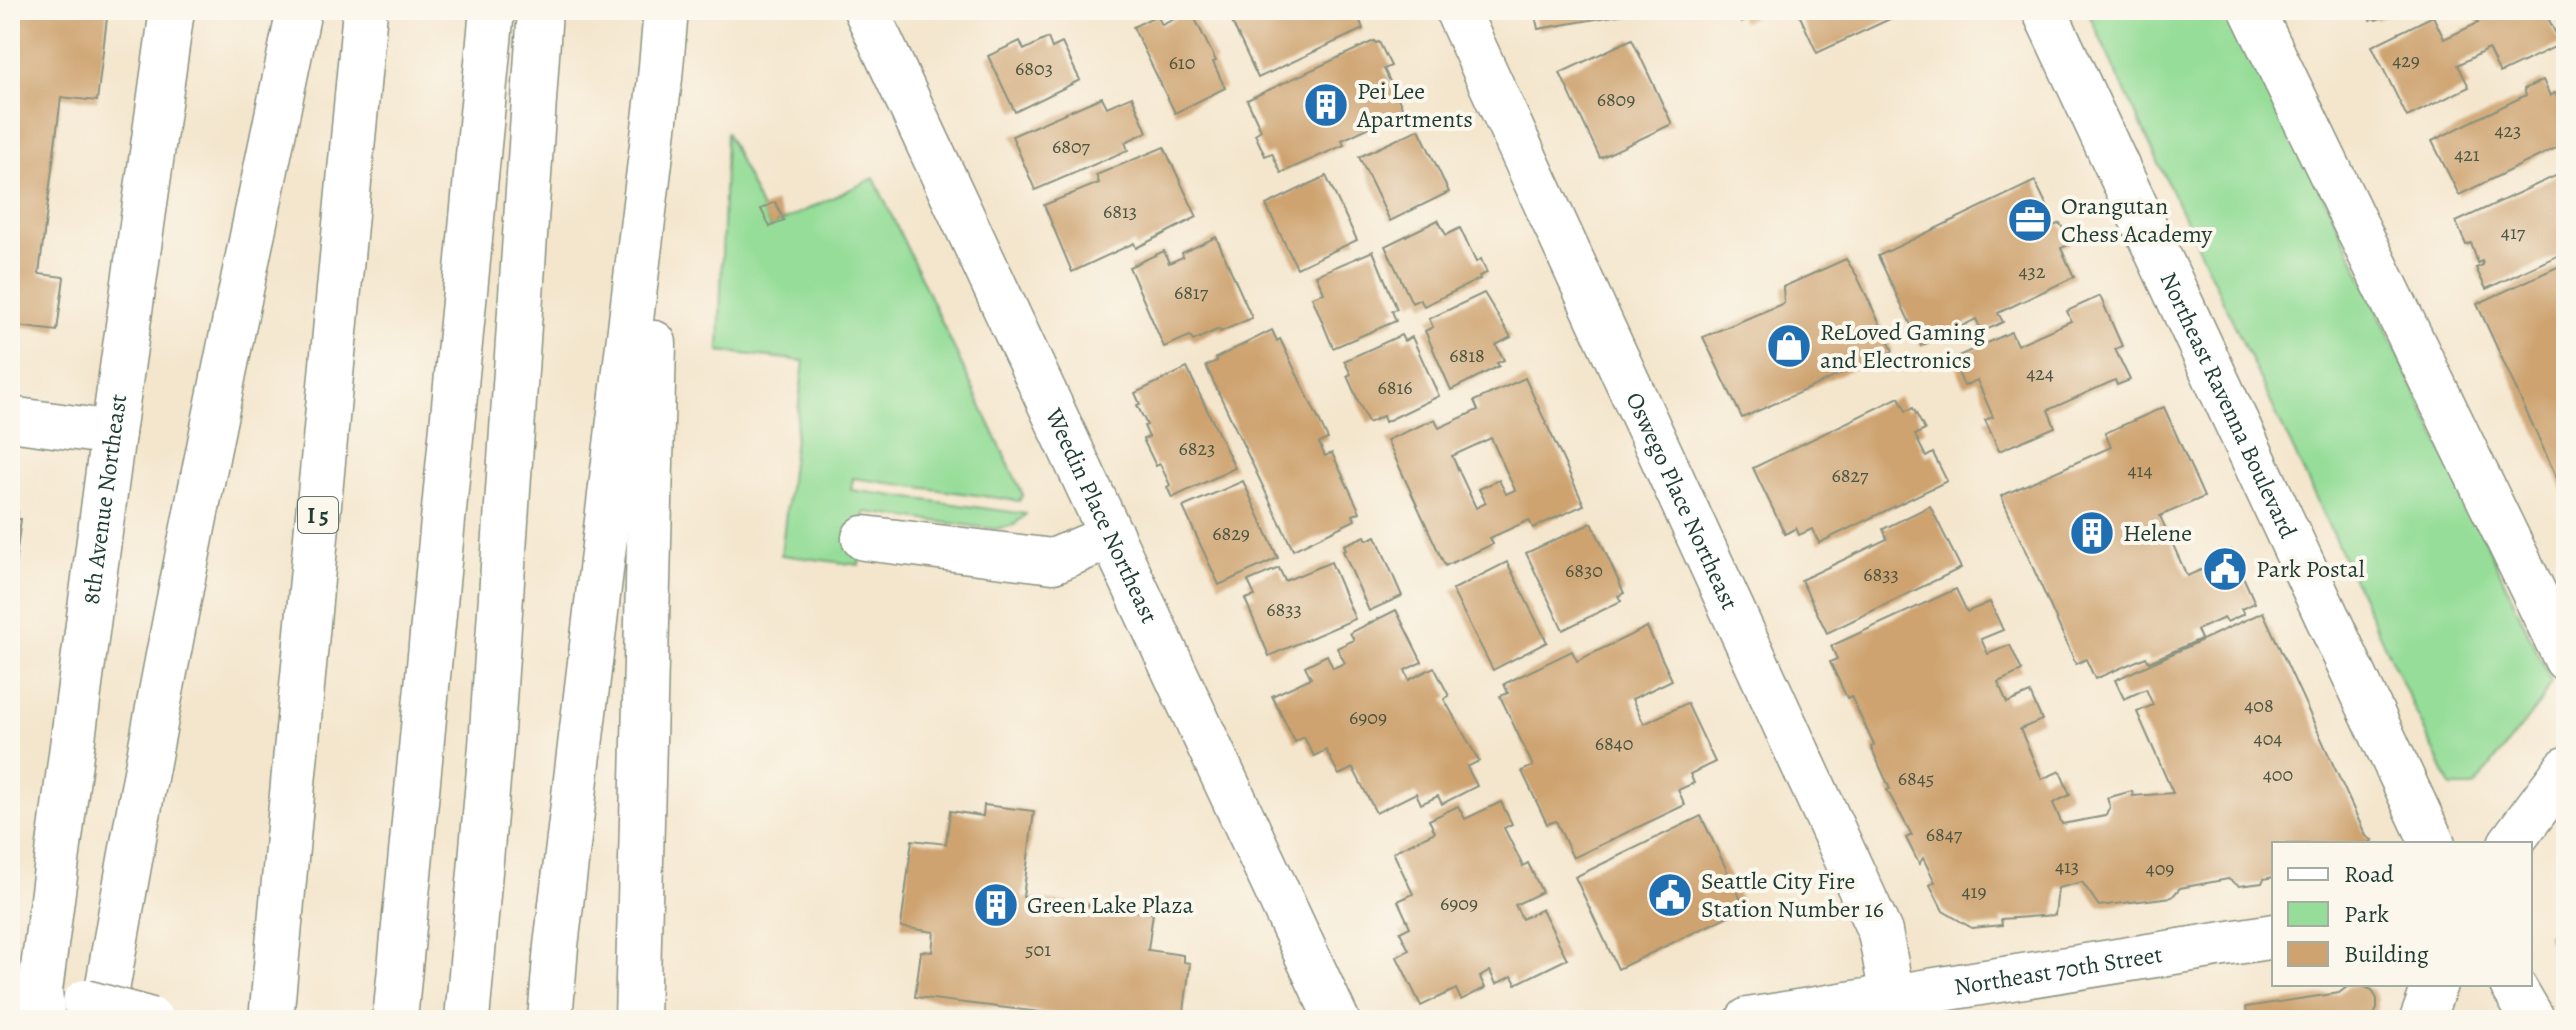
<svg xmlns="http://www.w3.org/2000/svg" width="2576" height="1030" viewBox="0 0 2576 1030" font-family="Alegreya,serif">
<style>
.green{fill:#95dd98;stroke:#5a8d66;stroke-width:2}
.building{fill:#cea370;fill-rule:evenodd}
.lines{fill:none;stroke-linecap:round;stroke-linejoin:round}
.street-casing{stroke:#8a9280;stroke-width:47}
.secondary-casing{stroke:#8a9280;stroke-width:47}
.highway-casing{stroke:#8a9280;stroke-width:47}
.street{stroke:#fff;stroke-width:44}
.secondary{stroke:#fff;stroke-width:44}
.highway{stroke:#fff;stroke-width:44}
.secondary-bridge-casing{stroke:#8a9280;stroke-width:47;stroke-linecap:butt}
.secondary-bridge{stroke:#fff;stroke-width:44}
.labels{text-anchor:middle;stroke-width:8;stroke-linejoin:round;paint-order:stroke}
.number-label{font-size:20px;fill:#4b5643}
.shield{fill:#fbf7ec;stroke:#61756b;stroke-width:2}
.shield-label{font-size:22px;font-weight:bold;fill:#1f3d34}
.poi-label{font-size:24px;fill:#1f3d34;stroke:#fbf7ec;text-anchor:start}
.street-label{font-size:24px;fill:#1f3d34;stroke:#fbf7ec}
</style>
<rect width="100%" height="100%" fill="#fbf7ec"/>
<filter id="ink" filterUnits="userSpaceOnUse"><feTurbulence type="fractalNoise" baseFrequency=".0125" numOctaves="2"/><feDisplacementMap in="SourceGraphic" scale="16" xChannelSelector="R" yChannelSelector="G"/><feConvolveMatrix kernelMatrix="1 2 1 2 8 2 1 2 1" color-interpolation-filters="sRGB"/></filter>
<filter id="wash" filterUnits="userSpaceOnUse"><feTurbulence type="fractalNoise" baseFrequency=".006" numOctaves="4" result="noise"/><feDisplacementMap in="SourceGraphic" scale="32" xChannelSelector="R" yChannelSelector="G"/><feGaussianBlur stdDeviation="1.8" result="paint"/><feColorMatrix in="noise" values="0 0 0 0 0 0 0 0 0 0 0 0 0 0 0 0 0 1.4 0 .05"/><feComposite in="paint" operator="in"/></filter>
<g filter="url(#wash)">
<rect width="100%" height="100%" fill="#f4e6cd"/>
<g class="green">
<polygon points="2087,10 2237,10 2551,681 2540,703 2474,787 2451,787"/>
<polygon points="726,132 770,227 874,178 1023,495 1019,501 853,478 851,490 1026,514 1014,525 995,529 865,512 859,565 781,555 804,361 719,351"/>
<polygon points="2566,911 2566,976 2548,936"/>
</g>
<g id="blocks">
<g class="building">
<polygon points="10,10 108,10 97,101 61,97 39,274 64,277 57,331 10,325"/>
<polygon points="1246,10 1356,10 1363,29 1258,78 1230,18"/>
<polygon points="1534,10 1631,10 1631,13 1538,29"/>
<polygon points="1737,10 1769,10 1742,22"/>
<polygon points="1797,10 1909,10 1817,53"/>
<polygon points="2365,10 2399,10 2376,20 2375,18 2370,20"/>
<polygon points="2472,10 2544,10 2561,44 2500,73 2488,49 2458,65 2469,87 2407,117 2372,46 2433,16 2444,39 2478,23"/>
<polygon points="1191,11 1216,61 1213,62 1225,88 1175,113 1133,27 1157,15 1162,25"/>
<polygon points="1048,38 1052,48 1062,43 1080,80 1015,112 988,56 1020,41 1024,50"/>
<polygon points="1632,39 1672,124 1600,158 1560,73"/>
<polygon points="1374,41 1376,43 1379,42 1391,66 1384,69 1404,111 1342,140 1344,145 1281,173 1272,153 1265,156 1255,134 1261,130 1247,100"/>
<polygon points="2543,80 2550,96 2555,93 2566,116 2566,143 2459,195 2432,141 2526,95 2524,89"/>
<polygon points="1132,96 1147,132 1125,142 1128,150 1035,190 1012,136 1102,97 1107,107"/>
<polygon points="1419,129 1449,192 1390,221 1359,157"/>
<polygon points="1164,147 1197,217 1136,248 1134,243 1072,272 1044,205 1099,183 1096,175"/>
<polygon points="2566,171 2566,252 2486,289 2476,268 2483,265 2482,261 2478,263 2471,243 2466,245 2456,222"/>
<polygon points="1326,176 1357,240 1297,268 1266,205"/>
<polygon points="2035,181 2048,208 2041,211 2049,228 2060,223 2071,244 2061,248 2074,277 1998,313 2003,322 1982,332 1976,319 1921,346 1878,256"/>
<polygon points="775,202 784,220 770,227 761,209"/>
<polygon points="1438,220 1446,235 1460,228 1476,262 1481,259 1487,273 1479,276 1480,279 1424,306 1420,299 1412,303 1385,246"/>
<polygon points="1216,237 1252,318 1220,332 1219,329 1193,341 1190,336 1164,347 1129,267 1164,251 1169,263 1183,257 1182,253"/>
<polygon points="1373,251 1397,309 1392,311 1396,321 1333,348 1312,297 1324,293 1316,275"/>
<polygon points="1846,259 1857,276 1893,351 1742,418 1703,337 1784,303 1783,287"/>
<polygon points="2566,263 2566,498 2477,304"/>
<polygon points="1484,293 1511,337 1496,345 1504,360 1497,363 1499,366 1451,390 1425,331 1433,327 1429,319"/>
<polygon points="2100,296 2122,346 2115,349 2130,380 2117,385 2115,380 2048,410 2055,427 1999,451 1985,420 1993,417 1977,380 1964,386 1952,359 2011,332 2017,345 2071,321 2067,311"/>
<polygon points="1272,330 1277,341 1280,339 1328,439 1319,443 1325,456 1332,453 1360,512 1353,515 1355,520 1293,550 1206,366 1217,361 1216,358"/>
<polygon points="1401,335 1404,341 1412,337 1439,396 1385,422 1383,416 1368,423 1347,376 1351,374 1344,361"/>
<polygon points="1187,368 1235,468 1172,498 1167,487 1170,485 1160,464 1156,466 1143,439 1149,437 1144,426 1147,425 1137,405 1140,404 1135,393"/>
<path d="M1525 378 1584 505 1533 528 1529 520 1490 538 1493 544 1445 566 1387 440 1435 419 1439 428 1478 410 1474 401ZM1491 438 1515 490 1506 494 1499 480 1479 489 1486 503 1476 508 1452 456Z"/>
<polygon points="1899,397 1906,411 1913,408 1925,430 1915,435 1926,457 1933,453 1947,481 1819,543 1812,529 1799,535 1796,528 1785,534 1753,468"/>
<polygon points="2164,407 2204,497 2160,516 2187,576 2208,567 2205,562 2231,550 2255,603 2241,609 2244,614 2227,622 2224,618 2197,630 2201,639 2149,662 2146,657 2095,679 2086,659 2076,664 2001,496 2111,447 2105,433"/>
<polygon points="1243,481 1278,558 1219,585 1183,507"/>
<polygon points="1930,506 1961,568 1827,633 1801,580 1887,539 1883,529"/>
<polygon points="10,511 18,512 17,519 21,519 13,580 10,579"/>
<polygon points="1592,523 1624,593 1618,596 1621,601 1563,630 1526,553"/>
<polygon points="1365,536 1367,540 1376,536 1402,596 1369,611 1343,551 1346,550 1344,545"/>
<polygon points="1331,562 1355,619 1269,656 1245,599 1255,596 1248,581 1279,568 1285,581"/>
<polygon points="1507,562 1547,642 1493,670 1452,590"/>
<polygon points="1956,589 1967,612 1990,602 2003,630 1981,639 1988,654 2010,645 2022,671 1998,682 2007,703 2030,693 2042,720 2020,729 2042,779 2060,771 2070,795 2053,803 2062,824 2105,816 2110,807 2107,798 2132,791 2133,796 2173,793 2137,712 2153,705 2146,689 2124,699 2115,680 2263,612 2366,836 2372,840 2370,844 2274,844 2274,877 2264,879 2262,883 2239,886 2228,879 2180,888 2172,897 2099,906 2082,882 2058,888 2055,915 2001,919 2002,925 1972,928 1943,911 1930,885 1935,882 1923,858 1919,864 1906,838 1912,835 1887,790 1890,789 1871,747 1874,745 1851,696 1847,698 1830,662 1837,659 1831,646"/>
<polygon points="1396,610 1422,662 1405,670 1409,680 1434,667 1449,696 1444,699 1479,761 1467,767 1477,786 1442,804 1438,796 1421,804 1416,793 1376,813 1353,768 1339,775 1326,750 1314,756 1304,737 1295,742 1272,696 1311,678 1305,666 1327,655 1333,668 1345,663 1337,648 1354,640 1350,633"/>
<polygon points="1647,627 1672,680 1632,699 1644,724 1687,703 1715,762 1690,774 1694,783 1678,790 1685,805 1573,858 1556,821 1547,824 1522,771 1533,766 1500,696 1508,693 1504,684 1572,651 1577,661"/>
<polygon points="1501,802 1512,824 1504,828 1523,866 1528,863 1542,892 1515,905 1522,919 1542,909 1567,959 1516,984 1512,976 1496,984 1490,971 1480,977 1485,988 1461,1000 1456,989 1421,1006 1397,957 1409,950 1400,932 1410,927 1398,901 1413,894 1393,852 1435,832 1429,820 1458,806 1465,819"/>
<polygon points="984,805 1034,811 1023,897 1153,913 1148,950 1183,955 1183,962 1190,963 1183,1020 1106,1020 915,997 921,951 932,952 934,932 901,927 912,840 946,844 950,811 983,816"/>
<polygon points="1701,816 1745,908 1618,969 1575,877"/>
<polygon points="2358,984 2372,990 2377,999 2377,1009 2371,1020 2227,1020 2247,1015 2246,1007 2339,993 2347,987"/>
</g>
</g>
</g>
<g filter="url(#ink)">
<use href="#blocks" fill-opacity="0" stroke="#8a9280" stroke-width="2"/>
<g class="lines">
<g class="street-casing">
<g id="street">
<path id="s1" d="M1457 10 1880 932 1892 996"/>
<polyline points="10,419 113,433"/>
<polyline points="864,538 1053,561 1112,536"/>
<path id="s2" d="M1748 1020 2274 936"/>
</g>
</g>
<g class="secondary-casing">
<g id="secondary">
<path id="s3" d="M866 10 1337 1020"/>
<path id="s4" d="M2044 10 2433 844"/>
<polyline points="2252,10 2566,659"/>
<polyline points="2510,844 2566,769"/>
<polyline points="2512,984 2533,1020"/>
<path id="s5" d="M40 991 113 433 172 10"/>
<polyline points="2422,1020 2435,984"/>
</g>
</g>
<g class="highway-casing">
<g id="highway">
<polyline points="40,991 43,1020"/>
<path d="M102 1020C159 682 229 346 299 10"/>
<polyline points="271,1020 365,10"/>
<polyline points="395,1020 492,10"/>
<polyline points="467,1020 491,746 540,10"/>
<polyline points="550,1020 556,946 660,78 666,10"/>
<polyline points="637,1020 654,343"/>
</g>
</g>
<use href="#street" class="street"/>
<use href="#secondary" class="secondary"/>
<use href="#highway" class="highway"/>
<g class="secondary-bridge-casing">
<polyline id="secondary-bridge" points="85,1002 151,1020"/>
</g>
<use href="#secondary-bridge" class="secondary-bridge"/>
</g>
</g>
<defs>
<g id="building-disc" transform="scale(2.3)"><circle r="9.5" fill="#1f6fb2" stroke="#fbf7ec"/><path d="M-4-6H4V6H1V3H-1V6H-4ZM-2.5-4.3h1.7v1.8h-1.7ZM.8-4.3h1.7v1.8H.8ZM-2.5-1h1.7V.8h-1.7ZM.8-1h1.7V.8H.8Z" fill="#fff"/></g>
<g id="office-disc" transform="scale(2.3)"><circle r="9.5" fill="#1f6fb2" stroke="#fbf7ec"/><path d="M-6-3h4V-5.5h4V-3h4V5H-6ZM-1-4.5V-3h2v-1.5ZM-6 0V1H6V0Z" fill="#fff"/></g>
<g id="shop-disc" transform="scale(2.3)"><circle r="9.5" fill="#1f6fb2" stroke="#fbf7ec"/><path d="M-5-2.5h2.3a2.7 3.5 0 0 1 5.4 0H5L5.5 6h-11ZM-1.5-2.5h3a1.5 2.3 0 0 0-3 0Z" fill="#fff"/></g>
<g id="civic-disc" transform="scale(2.3)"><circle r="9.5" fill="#1f6fb2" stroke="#fbf7ec"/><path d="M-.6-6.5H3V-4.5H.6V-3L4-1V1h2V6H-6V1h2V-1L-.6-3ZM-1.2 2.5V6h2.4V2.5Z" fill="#fff"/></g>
</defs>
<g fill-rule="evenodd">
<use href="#building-disc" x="1326" y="105"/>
<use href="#office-disc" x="2030" y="220"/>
<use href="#shop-disc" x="1789" y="346"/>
<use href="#building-disc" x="2092" y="533"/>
<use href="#civic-disc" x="2225" y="569"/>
<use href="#civic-disc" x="1670" y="895"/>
<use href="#building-disc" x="996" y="905"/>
</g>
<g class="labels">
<g class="number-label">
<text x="2406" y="67">429</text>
<text x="1182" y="69">610</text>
<text x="1034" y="75">6803</text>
<text x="1616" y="106">6809</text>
<text x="2508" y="137">423</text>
<text x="1071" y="153">6807</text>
<text x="2467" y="161">421</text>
<text x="1120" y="218">6813</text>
<text x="2513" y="239">417</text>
<text x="2032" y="278">432</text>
<text x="1191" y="299">6817</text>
<text x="1467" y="362">6818</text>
<text x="2040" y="380">424</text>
<text x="1395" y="394">6816</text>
<text x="1197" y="455">6823</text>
<text x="2140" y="477">414</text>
<text x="1850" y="482">6827</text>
<text x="1231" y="540">6829</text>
<text x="1584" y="577">6830</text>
<text x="1881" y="581">6833</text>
<text x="1284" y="616">6833</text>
<text x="2259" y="712">408</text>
<text x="1368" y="724">6909</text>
<text x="2268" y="745">404</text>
<text x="1614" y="750">6840</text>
<text x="2278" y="781">400</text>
<text x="1916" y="785">6845</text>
<text x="1944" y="841">6847</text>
<text x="2067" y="873">413</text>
<text x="2160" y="875">409</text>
<text x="1974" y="898">419</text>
<text x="1459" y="910">6909</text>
<text x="1038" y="956">501</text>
</g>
<rect class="shield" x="298" y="497" width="40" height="36" rx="6"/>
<g class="shield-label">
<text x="318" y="523">I 5</text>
</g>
<g class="poi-label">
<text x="1357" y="99">Pei Lee<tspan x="1357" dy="28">Apartments</tspan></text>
<text x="2061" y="214">Orangutan<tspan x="2061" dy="28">Chess Academy</tspan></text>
<text x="1820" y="340">ReLoved Gaming<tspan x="1820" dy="28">and Electronics</tspan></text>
<text x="2123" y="541">Helene</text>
<text x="2256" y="577">Park Postal</text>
<text x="1701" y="889">Seattle City Fire<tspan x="1701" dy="28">Station Number 16</tspan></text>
<text x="1027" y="913">Green Lake Plaza</text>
</g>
<g class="street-label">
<text dy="8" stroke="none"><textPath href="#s4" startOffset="436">Northeast Ravenna Boulevard</textPath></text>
<text dy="8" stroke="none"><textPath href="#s5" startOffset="496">8th Avenue Northeast</textPath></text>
<text dy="8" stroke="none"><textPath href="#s1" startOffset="540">Oswego Place Northeast</textPath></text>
<text dy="8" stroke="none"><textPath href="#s3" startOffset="558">Weedin Place Northeast</textPath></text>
<text dy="8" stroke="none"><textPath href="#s2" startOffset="314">Northeast 70th Street</textPath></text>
</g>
</g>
<rect width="2576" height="1030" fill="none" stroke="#fbf7ec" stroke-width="40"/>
<rect x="2272" y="842" width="260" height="144" fill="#fbf7ec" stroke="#a3ada2" stroke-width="2"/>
<rect x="2288" y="868" width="40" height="12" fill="#ffffff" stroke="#a3ada2" stroke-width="2"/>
<text x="2344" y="882" font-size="24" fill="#1f3d34">Road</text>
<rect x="2288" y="902" width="40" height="24" fill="#95dd98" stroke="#a3ada2" stroke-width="2"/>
<text x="2344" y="922" font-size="24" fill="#1f3d34">Park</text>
<rect x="2288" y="942" width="40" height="24" fill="#cea370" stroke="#a3ada2" stroke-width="2"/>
<text x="2344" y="962" font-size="24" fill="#1f3d34">Building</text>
</svg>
